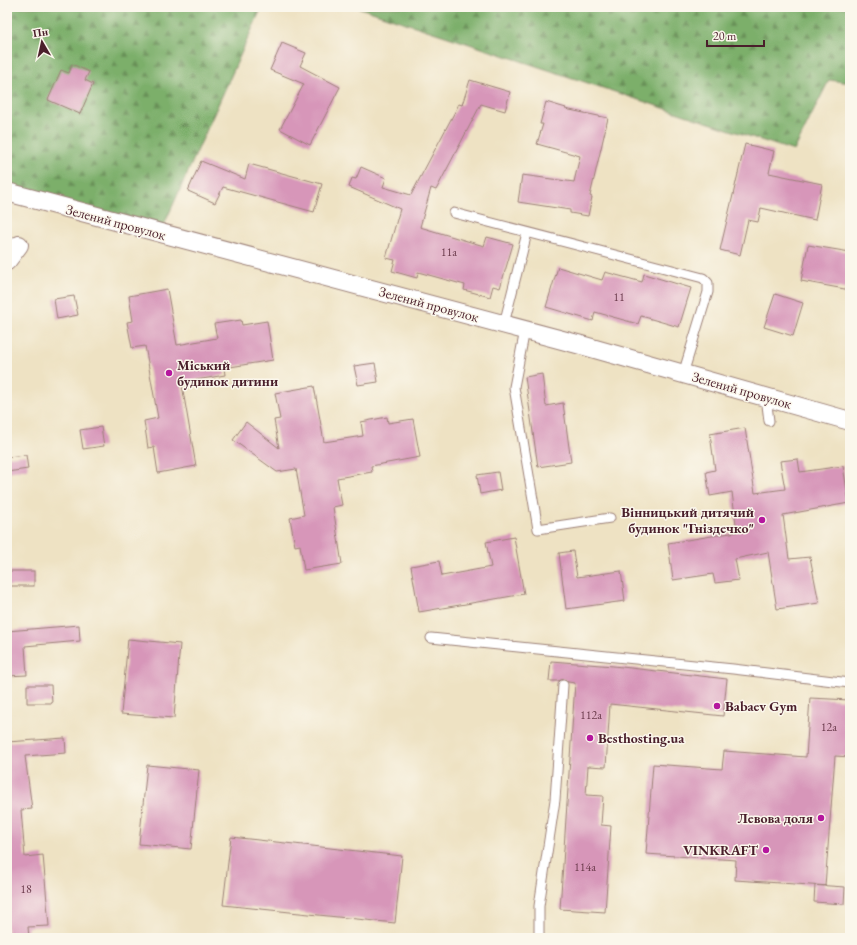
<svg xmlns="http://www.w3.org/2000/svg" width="857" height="945" viewBox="0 0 857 945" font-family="'EB Garamond',serif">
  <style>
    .forest { fill: url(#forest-firs); stroke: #63674a }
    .building { fill: #d796b9 }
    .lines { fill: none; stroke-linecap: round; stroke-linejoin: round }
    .lane-casing { stroke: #9c8077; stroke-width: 11 }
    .street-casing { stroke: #9c8077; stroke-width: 20 }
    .lane { stroke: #fff; stroke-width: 9 }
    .street { stroke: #fff; stroke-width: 18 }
    .poi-dot { fill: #b5179e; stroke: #fbf7ec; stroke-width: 1.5 }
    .labels { text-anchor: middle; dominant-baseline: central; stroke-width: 3; stroke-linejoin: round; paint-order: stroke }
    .number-label { font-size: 12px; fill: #6d3d4e }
    .street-label { font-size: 14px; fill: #4a1f2b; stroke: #fbf7ec }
    .poi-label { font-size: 14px; font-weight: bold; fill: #4a1f2b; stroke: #fbf7ec; text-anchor: start }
  </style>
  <defs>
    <pattern id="forest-firs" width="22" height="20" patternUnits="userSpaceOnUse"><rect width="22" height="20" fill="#7caf6a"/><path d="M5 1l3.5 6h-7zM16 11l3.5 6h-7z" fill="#688e57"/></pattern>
  </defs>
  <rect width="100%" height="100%" fill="#fbf7ec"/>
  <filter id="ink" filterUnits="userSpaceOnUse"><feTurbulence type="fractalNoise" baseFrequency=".025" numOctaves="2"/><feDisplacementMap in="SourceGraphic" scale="8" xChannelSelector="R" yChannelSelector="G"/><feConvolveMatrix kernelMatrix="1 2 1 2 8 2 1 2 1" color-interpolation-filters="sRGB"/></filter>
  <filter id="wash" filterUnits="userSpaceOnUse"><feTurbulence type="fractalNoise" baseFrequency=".012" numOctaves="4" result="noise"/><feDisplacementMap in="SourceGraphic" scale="16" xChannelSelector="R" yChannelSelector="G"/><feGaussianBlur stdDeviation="0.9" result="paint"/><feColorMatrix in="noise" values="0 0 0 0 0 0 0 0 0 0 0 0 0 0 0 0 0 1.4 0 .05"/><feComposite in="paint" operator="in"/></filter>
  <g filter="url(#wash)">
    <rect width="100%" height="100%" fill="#eee2c3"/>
    <!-- forest -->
    <g class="forest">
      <path d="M7,7H262L160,234L7,192Z"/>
      <path d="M357,7H850V83L829,80L794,151Z"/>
    </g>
    <g id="blocks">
      <!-- building -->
      <g class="building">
        <path d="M282,43L306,53L300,66L340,87L310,145L280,129L304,84L270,70Z"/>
        <path d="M72,64L89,72L85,80L93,84L80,114L48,100L61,70L69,73Z"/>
        <path d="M470,80L510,92L505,111L481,104L436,190L431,188L420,227L484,246L487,237L513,244L500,288L493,286L490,297L464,290L465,285L418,272L417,278L392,271L395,260L386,258L400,209L349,187L352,178L356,179L361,167L386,178L383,187L411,195L459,104L462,105Z"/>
        <path d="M546,102L566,108L565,109L608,118L590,196L592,197L588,216L570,213V210L518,202L522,175L574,182L580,156L537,144L543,124H540Z"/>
        <path d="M745,144L774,151L769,173L822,184L815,220L761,208L758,222L748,220L740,255L720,250Z"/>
        <path d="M201,161L245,179L249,164L322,184L314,212L223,187L215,203L188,191Z"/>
        <path d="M808,245L850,252V290L801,281Z"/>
        <path d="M558,267L602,280L605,272L642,282L644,274L691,288L679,327L641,316L638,324L595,312L593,321L546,307Z"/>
        <path d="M167,289L177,345L217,338L214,324L241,320L242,325L267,321L273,360L224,368L225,375L179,383L182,385L196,466L158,473L154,447L148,448L144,421L158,418L145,346L132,348L127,322L133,321L129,296Z"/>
        <path d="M775,294L803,303L793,336L764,327Z"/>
        <path d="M74,296L78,315L57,319L54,299Z"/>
        <path d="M375,363L378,382L358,385L354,366Z"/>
        <path d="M542,374L546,406L563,403L571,462L538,467L525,377Z"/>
        <path d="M314,386L324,442L363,436L361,422L387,417L388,423L413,419L420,457L371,466L372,472L337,478L342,505L333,507L342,564L304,570L300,545L295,546L290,518L304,515L296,469L277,472L233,440L246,422L279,448L274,420L280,419L275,393Z"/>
        <path d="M101,427L104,446L83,449L80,430Z"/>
        <path d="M745,428L755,493L785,489L780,461L798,459L800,472L843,466L849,503L783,515L789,559L810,557L819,603L777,609L768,552L735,559L739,580L715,583L713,574L673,580L668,543L737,532L732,492L710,496L706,472L715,470L710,434Z"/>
        <path d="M26,455L28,469L7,472V457Z"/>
        <path d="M498,472L501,490L480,494L477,475Z"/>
        <path d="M514,537L524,594L419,612L411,566L439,561L442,576L491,567L486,542Z"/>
        <path d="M573,551L577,577L621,571L625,601L566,609L559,553Z"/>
        <rect x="7" y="571" width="27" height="15"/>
        <path d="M79,625L80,641L25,646L27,675L7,676V631Z"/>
        <path d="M128,639L180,644L174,718L121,714Z"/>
        <path d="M551,661L613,666L727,679L723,716L610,704L606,767L588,766L586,795L603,796L601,825L611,826L605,912L560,909L575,683L568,682L564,679L558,681H549Z"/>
        <path d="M27,685H51L52,703H27Z"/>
        <path d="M810,698L850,700V757L835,756L825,886L735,880L736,860L646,854L653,764L722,769L724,751L806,757Z"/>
        <path d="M65,738L66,753L25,756L32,809L21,810L25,857L43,855L49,926L28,927L29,938H7V742Z"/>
        <path d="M147,765L199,770L191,849L139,844Z"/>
        <path d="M231,837L402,856L395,923L223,905Z"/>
        <path d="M815,885L845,887L844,904L814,902Z"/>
      </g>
    </g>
  </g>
  <g filter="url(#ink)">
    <use href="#blocks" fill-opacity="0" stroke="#9c8077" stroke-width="1"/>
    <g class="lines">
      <defs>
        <g id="lane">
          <path d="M454,213L703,278L708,283V292L683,374"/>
          <path d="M504,324L527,233"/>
          <path d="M525,330L514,387L538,529L610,518"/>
          <path d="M766,397L769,421"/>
          <path d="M431,638L733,669L850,683"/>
          <path d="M539,938V906L555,800L563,685"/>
        </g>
        <g id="street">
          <path d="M7,192L581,345L850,421"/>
          <path d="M7,261L19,245"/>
        </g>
      </defs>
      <!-- lane casing -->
      <use href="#lane" class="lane-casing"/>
      <!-- street casing -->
      <use href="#street" class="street-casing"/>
      <!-- lane -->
      <use href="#lane" class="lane"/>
      <!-- street -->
      <use href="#street" class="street"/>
    </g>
  </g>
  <!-- markers -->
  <g class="poi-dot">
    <circle cx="169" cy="373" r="4"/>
    <circle cx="762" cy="520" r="4"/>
    <circle cx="717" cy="706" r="4"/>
    <circle cx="590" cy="738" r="4"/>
    <circle cx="821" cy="818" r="4"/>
    <circle cx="766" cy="850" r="4"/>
  </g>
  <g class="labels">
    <!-- number labels -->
    <g class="number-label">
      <text x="449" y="252">11а</text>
      <text x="619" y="297">11</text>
      <text x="591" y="715">112а</text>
      <text x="829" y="727">12а</text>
      <text x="585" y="867">114а</text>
      <text x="26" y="889">18</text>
    </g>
    <!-- street labels -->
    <g class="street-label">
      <text transform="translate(116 222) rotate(15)">Зелений провулок</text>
      <text transform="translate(429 304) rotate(15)">Зелений провулок</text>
      <text transform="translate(742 390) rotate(16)">Зелений провулок</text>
    </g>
    <!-- poi labels -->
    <g class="poi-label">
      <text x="177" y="365">Міський<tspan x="177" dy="16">будинок дитини</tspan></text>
      <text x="754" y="512" text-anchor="end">Вінницький дитячий<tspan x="754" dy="16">будинок "Гніздечко"</tspan></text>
      <text x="725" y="706">Babaev Gym</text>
      <text x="598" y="738">Besthosting.ua</text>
      <text x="813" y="818" text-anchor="end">Левова доля</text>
      <text x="758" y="850" text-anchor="end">VINKRAFT</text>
    </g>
  </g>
  <!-- margin -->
  <rect width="857" height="945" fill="none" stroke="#fbf7ec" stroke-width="24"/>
  <!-- north arrow -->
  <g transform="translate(42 42) rotate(351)" stroke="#fbf7ec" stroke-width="3" paint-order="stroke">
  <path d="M0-3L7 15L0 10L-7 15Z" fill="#4a1f2b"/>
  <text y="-6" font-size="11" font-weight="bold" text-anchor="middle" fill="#4a1f2b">Пн</text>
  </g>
  <!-- scale -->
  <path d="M707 40v6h57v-6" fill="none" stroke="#4a1f2b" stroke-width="2"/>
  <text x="713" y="40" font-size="12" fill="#4a1f2b" stroke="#fbf7ec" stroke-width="3" paint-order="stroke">20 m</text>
</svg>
